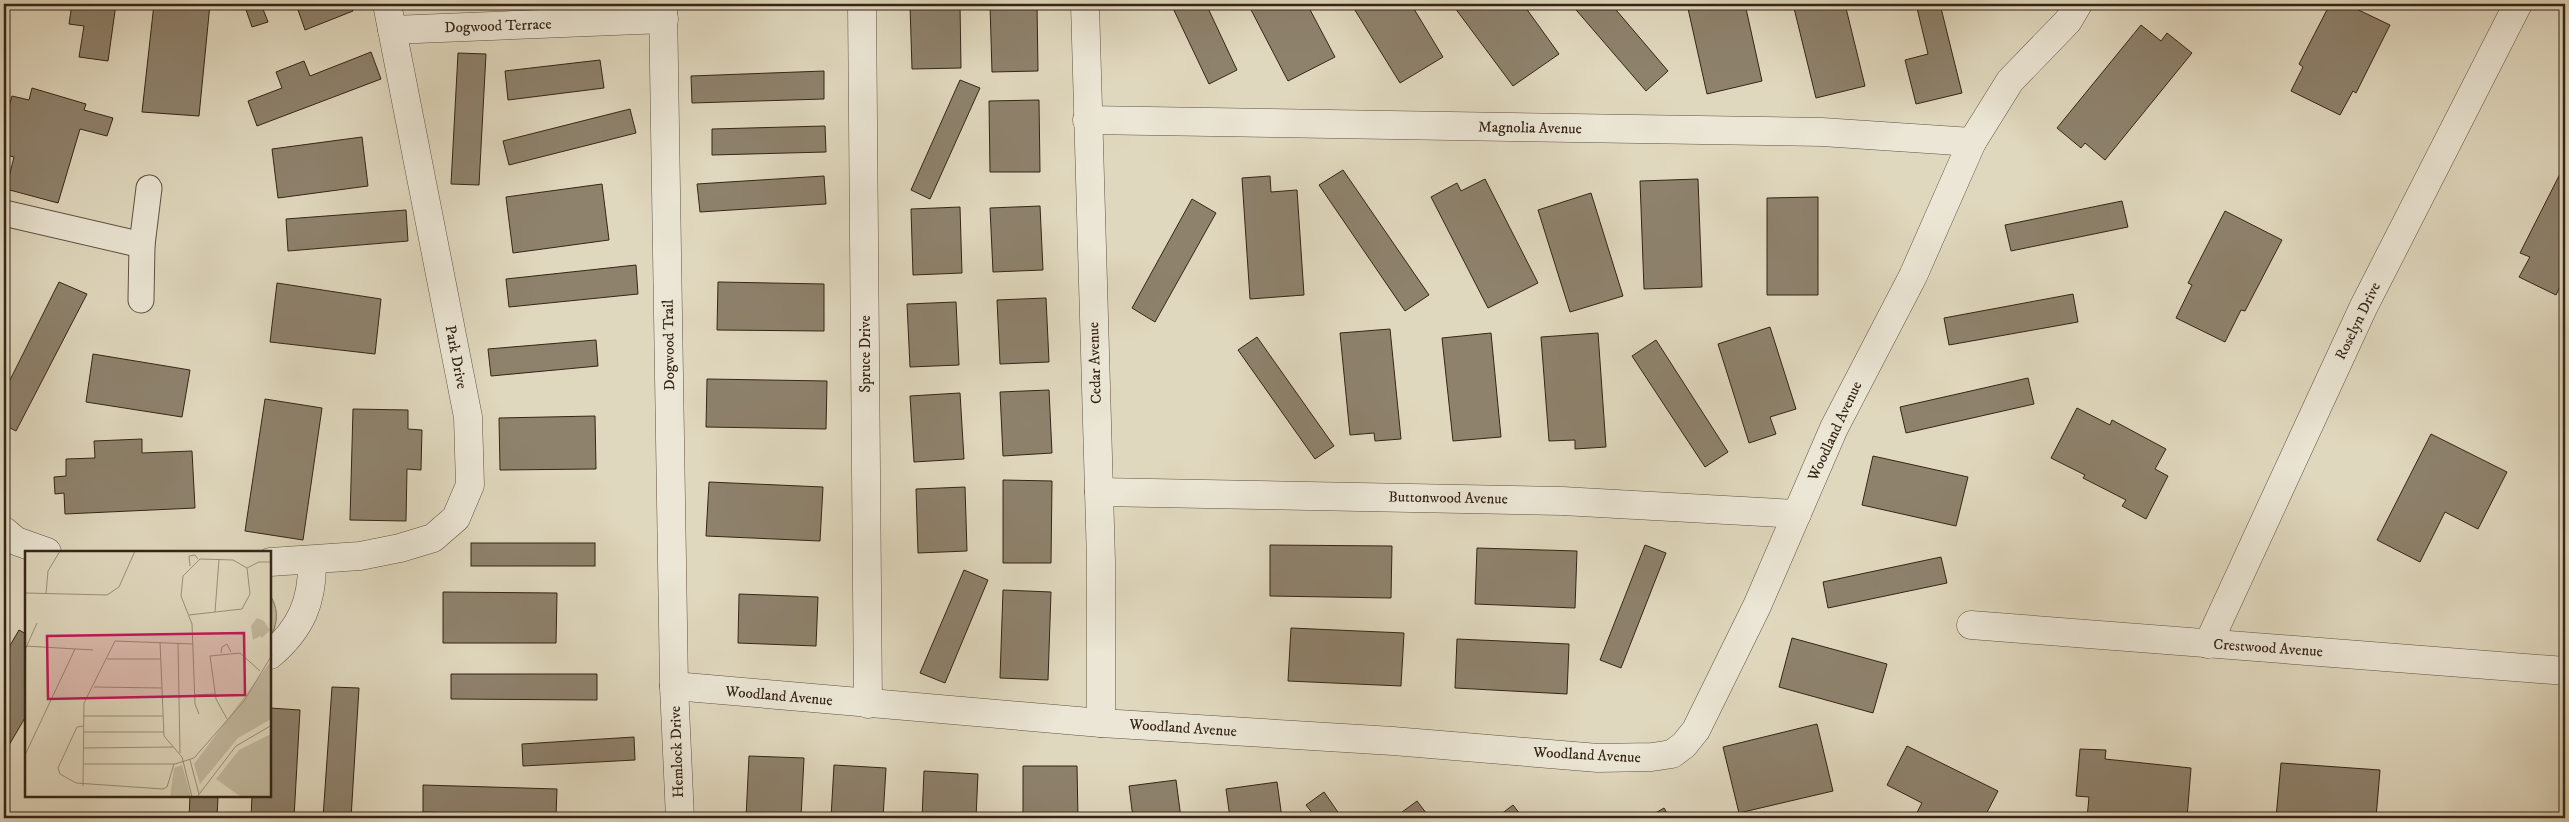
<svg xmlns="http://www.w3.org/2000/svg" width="2569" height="822" viewBox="0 0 2569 822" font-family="'IM FELL DW Pica',serif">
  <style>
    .green { fill: #c3baa1; stroke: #7c705c }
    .building { fill: #8e826d; stroke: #352516 }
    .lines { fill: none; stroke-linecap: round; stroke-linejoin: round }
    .lane-casing { stroke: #605240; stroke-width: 27 }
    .street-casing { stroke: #605240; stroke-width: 29 }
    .lane { stroke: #ebe6d5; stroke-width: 25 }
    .street { stroke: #ebe6d5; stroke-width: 28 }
    .labels { text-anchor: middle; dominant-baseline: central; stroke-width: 4; stroke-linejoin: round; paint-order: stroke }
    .street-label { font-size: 15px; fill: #352516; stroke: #ebe6d5 }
    .inset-road { fill: none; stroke: #9c907b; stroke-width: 1 }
    .view { fill: #c2185b; fill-opacity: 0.15; stroke: #c2185b; stroke-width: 2.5 }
    .inset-edge { fill: none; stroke: #352516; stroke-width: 2.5 }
  </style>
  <rect width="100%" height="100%" fill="#e0d8be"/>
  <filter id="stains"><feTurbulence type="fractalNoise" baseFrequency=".004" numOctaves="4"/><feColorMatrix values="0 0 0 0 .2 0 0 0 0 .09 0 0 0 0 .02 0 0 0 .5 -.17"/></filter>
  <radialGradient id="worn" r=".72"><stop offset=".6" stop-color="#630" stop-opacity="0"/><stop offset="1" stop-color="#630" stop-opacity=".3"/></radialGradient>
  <!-- green -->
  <path class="green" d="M270,595C279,610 278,623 270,638Z"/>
  <!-- building -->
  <g class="building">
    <path d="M72,4H116L108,61L79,57L84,26L69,24Z"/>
    <path d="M154,4H210L199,116L142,112Z"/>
    <path d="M244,4H261L268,22L252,27Z"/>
    <path d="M296,4H351L353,11L305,30Z"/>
    <rect x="705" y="4" width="113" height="2"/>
    <path d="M1037,4L1038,71L992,72L990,5Z"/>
    <path d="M1171,4H1206L1237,70L1209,84Z"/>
    <path d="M1248,4H1307L1335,57L1288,81Z"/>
    <path d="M1359,4H1411L1443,57L1400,83L1353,7Z"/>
    <path d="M1452,4H1523L1559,54L1513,86Z"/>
    <path d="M1571,4H1611L1668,71L1646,91Z"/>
    <path d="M1687,4H1745L1762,81L1707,94Z"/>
    <path d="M1793,4H1845L1865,86L1816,98Z"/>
    <path d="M1916,4H1940L1962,93L1916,104L1905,60L1928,54Z"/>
    <path d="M2330,4H2346L2390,25L2356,93L2353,91L2340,115L2291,91L2303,67L2299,64Z"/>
    <path d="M910,5H960L961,68L912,69Z"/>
    <path d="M2141,25L2161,41L2167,33L2192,53L2105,160L2085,143L2081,148L2057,128Z"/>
    <path d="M371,52L381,79L257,126L248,101L282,88L276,72L304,61L310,76Z"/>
    <path d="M458,53L486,54L479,185L451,184Z"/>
    <path d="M600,60L604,88L508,100L505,71Z"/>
    <path d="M824,71V99L692,103L691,76Z"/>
    <path d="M960,80L980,88L930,199L911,190Z"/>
    <path d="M32,88L86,104L84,110L113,118L107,136L80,129L58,203L6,189L14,157L6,155L9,143L4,141V125L12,96L29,100Z"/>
    <path d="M1039,100L1040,172H990L989,101Z"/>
    <path d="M630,109L636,133L509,165L503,141Z"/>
    <path d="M825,126L826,152L712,155V129Z"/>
    <path d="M362,137L368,186L278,198L272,149Z"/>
    <path d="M2565,164V276L2556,295L2519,277L2530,257L2520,253Z"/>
    <path d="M1343,170L1429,295L1405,311L1319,185Z"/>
    <path d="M824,176L826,204L700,212L697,184Z"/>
    <path d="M1270,176L1271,192L1297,190L1304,295L1250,299L1242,178Z"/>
    <path d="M1485,179L1538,283L1488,308L1431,197L1457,183L1461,191Z"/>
    <path d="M1698,179L1702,287L1644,289L1640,181Z"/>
    <path d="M602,184L609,240L513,253L506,197Z"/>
    <path d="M1591,193L1623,296L1570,312L1538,210Z"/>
    <path d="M1818,197V295H1767V198Z"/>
    <path d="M1192,199L1216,213L1155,322L1132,308Z"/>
    <path d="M2122,201L2128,227L2011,251L2005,225Z"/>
    <path d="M1040,206L1043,270L993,272L990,208Z"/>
    <path d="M960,207L962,273L913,275L911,209Z"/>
    <path d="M406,210L408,241L288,251L286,219Z"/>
    <path d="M2225,211L2282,240L2245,311L2241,310L2225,342L2176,318L2192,285L2188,283Z"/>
    <path d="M636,265L638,294L509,307L506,279Z"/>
    <path d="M59,282L87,294L16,431L4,425V392Z"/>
    <path d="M718,282L824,284V331L717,330Z"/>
    <path d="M277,283L381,299L375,354L270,342Z"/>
    <path d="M2073,294L2078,322L1949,345L1944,318Z"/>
    <path d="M1046,298L1049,362L1000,364L997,300Z"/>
    <path d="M956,302L959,365L910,367L907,304Z"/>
    <path d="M1770,327L1796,409L1770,417L1776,434L1749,443L1718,344Z"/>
    <path d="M1390,329L1401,439L1375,441L1374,433L1350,435L1340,333Z"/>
    <path d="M1491,333L1501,437L1453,441L1442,338Z"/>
    <path d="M1598,333L1606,447L1575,449V440L1549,441L1541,337Z"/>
    <path d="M1257,337L1334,446L1315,459L1238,350Z"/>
    <path d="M596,340L598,366L491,376L488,349Z"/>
    <path d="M1656,340L1728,452L1705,467L1632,356Z"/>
    <path d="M93,354L190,370L182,417L86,402Z"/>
    <path d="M2028,378L2034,404L1906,433L1900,407Z"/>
    <path d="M707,379L827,381L826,429L706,427Z"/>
    <path d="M1049,390L1052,453L1003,456L1000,392Z"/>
    <path d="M960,393L964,459L914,462L910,396Z"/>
    <path d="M265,399L322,408L303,540L245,531Z"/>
    <path d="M2077,408L2110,425L2112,420L2166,449L2155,469L2168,476L2146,519L2122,506L2126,500L2083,478L2085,475L2051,458Z"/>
    <path d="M353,409L408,410V429L422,430L421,470L407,469L406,521L350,520Z"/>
    <path d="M595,416L596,469L500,470L499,418Z"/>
    <path d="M2431,434L2507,472L2478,529L2445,512L2420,562L2377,540Z"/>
    <path d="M142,439V453L192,451L195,508L65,514L64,493L55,494L54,477L66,476V459L95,458L94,441Z"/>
    <path d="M1873,456L1968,477L1956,526L1862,505Z"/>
    <path d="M1003,480L1052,481L1051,563H1003Z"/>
    <path d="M709,482L823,487L820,541L706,536Z"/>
    <path d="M965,487L967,551L918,553L916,489Z"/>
    <rect x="471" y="543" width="124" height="23"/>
    <path d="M1270,545L1392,546L1391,598L1270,596Z"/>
    <path d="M1645,545L1666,553L1621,668L1600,660Z"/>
    <path d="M1477,548L1577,551L1575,608L1475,604Z"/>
    <path d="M1941,557L1947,583L1828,608L1823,582Z"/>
    <path d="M964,570L988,580L945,683L920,673Z"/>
    <path d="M1003,590L1051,592L1048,680L1000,678Z"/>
    <path d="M443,592L557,593L556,643H443Z"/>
    <path d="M739,594L818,597L816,646L738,643Z"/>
    <path d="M1291,628L1404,633L1401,686L1288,681Z"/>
    <path d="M19,630L26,634V716L5,752L4,656Z"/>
    <path d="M1792,638L1887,664L1873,713L1779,687Z"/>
    <path d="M1457,639L1569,644L1567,694L1455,688Z"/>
    <path d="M451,674H597V700L451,699Z"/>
    <path d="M332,687L359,688L351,818H323Z"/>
    <path d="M270,708L300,710L294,818H251L252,796H270Z"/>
    <path d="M1817,724L1833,791L1739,813L1723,747Z"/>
    <path d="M634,737L635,760L523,766L522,744Z"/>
    <path d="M1907,746L1998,791L1984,818H1914L1922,803L1887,785Z"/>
    <path d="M2080,749L2106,750L2105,759L2191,768L2187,818H2087L2089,797L2076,796Z"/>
    <path d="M749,756L804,758L801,818H746Z"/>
    <path d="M2281,763L2380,770L2376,818H2276Z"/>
    <path d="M834,765L886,768L883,818H831Z"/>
    <path d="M1023,766H1077L1078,818H1023Z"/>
    <path d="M924,771L978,774L976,818H922Z"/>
    <path d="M1176,780L1181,818H1133L1129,786Z"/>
    <path d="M1277,782L1282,818H1230L1226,789Z"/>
    <path d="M423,785L557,789L556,816L423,812Z"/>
    <path d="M1324,792L1342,818H1316L1306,805Z"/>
    <path d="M190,796H218L217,818H189Z"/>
    <path d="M1417,801L1430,818H1394Z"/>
    <path d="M1513,805L1523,818H1496Z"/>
    <path d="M1664,808L1670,818H1647Z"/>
  </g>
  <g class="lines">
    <defs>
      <g id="lane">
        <path d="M4,213L142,245"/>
        <path d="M141,300L142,245L149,188"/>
      </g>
      <g id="street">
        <path d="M663,4L674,686L680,818"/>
        <path d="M862,4L868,704"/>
        <path d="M1085,4L1101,561V723"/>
        <path d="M392,30L664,19"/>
        <path d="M1087,120L1822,132L1972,142"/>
        <path d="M1099,492L1562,501L1797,514"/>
        <path d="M4,531L16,541L47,552"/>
        <path d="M270,562L360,556L400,548L433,538L456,518L470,485L468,417L387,4"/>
        <path d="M1971,625L2565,671"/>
        <path d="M2208,644L2363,308L2518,4"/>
        <path d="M270,655C301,629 313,601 312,560"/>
        <path d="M674,686L1101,723L1393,741L1598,758L1652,757L1672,754L1684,745L1696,730L1757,606L1834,428L1913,276L1972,142L2010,81L2068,21L2078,4"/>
      </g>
    </defs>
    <!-- lane casing -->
    <use href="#lane" class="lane-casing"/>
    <!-- street casing -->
    <use href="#street" class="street-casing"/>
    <!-- lane -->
    <use href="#lane" class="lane"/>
    <!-- street -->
    <use href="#street" class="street"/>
  </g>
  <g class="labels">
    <!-- street labels -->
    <g class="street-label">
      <text transform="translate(498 26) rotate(-2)">Dogwood Terrace</text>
      <text transform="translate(1530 128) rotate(1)">Magnolia Avenue</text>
      <text transform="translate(2358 321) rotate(-64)">Roselyn Drive</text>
      <text transform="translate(669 345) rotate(-91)">Dogwood Trail</text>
      <text transform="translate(865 354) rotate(-90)">Spruce Drive</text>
      <text transform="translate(456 357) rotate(79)">Park Drive</text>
      <text transform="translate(1095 363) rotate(-92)">Cedar Avenue</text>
      <text transform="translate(1835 431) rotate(-65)">Woodland Avenue</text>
      <text transform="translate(1448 498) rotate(1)">Buttonwood Avenue</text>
      <text transform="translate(2268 648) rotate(4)">Crestwood Avenue</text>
      <text transform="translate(779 696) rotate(5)">Woodland Avenue</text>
      <text transform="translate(1183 728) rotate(4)">Woodland Avenue</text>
      <text transform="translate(677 752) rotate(-92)">Hemlock Drive</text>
      <text transform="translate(1587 755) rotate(3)">Woodland Avenue</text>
    </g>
  </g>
  <!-- overview -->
  <g transform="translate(25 551)">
    <rect width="246" height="246" fill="#e0d8be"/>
    <path d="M232,67L239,70L245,79L237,87L235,85L228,89L226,75ZM246,110V168L213,187L175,233L169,213ZM246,183V246H216L191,228L214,199ZM157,214L166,246H145L149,217Z" fill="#c3baa1"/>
    <path class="inset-road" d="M165,15L164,5L170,4L173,8M222,17L234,11H247M0,42L82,44L94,36L110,0M21,43L23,20L35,0M190,61L194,8M164,64L217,58L225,43L222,17L208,9L175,8L158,25L156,45L167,73L170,153L174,163M135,91L139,185L157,206L167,246M153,92L155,202M0,95L68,99M0,99L12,72M196,102L197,96L202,93L206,101M82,108H135M69,136L137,137M169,144L190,143M58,165H138M202,168L191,148L185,105L215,102L235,120M59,175L52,176L33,217L35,223L51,232L138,238L142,236L149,213M59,181H138M59,197L148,196M0,204L50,98M165,209L174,243M59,213H150L169,207L219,150L247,104M58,235L59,152L90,90L168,93M172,246L211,195L247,174"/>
    <path class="view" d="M219,82L220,144L23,148L22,85Z"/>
    <rect width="246" height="246" class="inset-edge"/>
  </g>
  <!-- margin -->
  <rect width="2569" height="822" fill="none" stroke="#e0d8be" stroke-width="20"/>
  <rect x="5" y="5" width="2559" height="812" fill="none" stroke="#352516" stroke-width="2.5"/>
  <rect x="10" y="10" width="2549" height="802" fill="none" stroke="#352516"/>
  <rect width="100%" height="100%" filter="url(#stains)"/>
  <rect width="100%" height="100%" fill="url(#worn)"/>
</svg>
